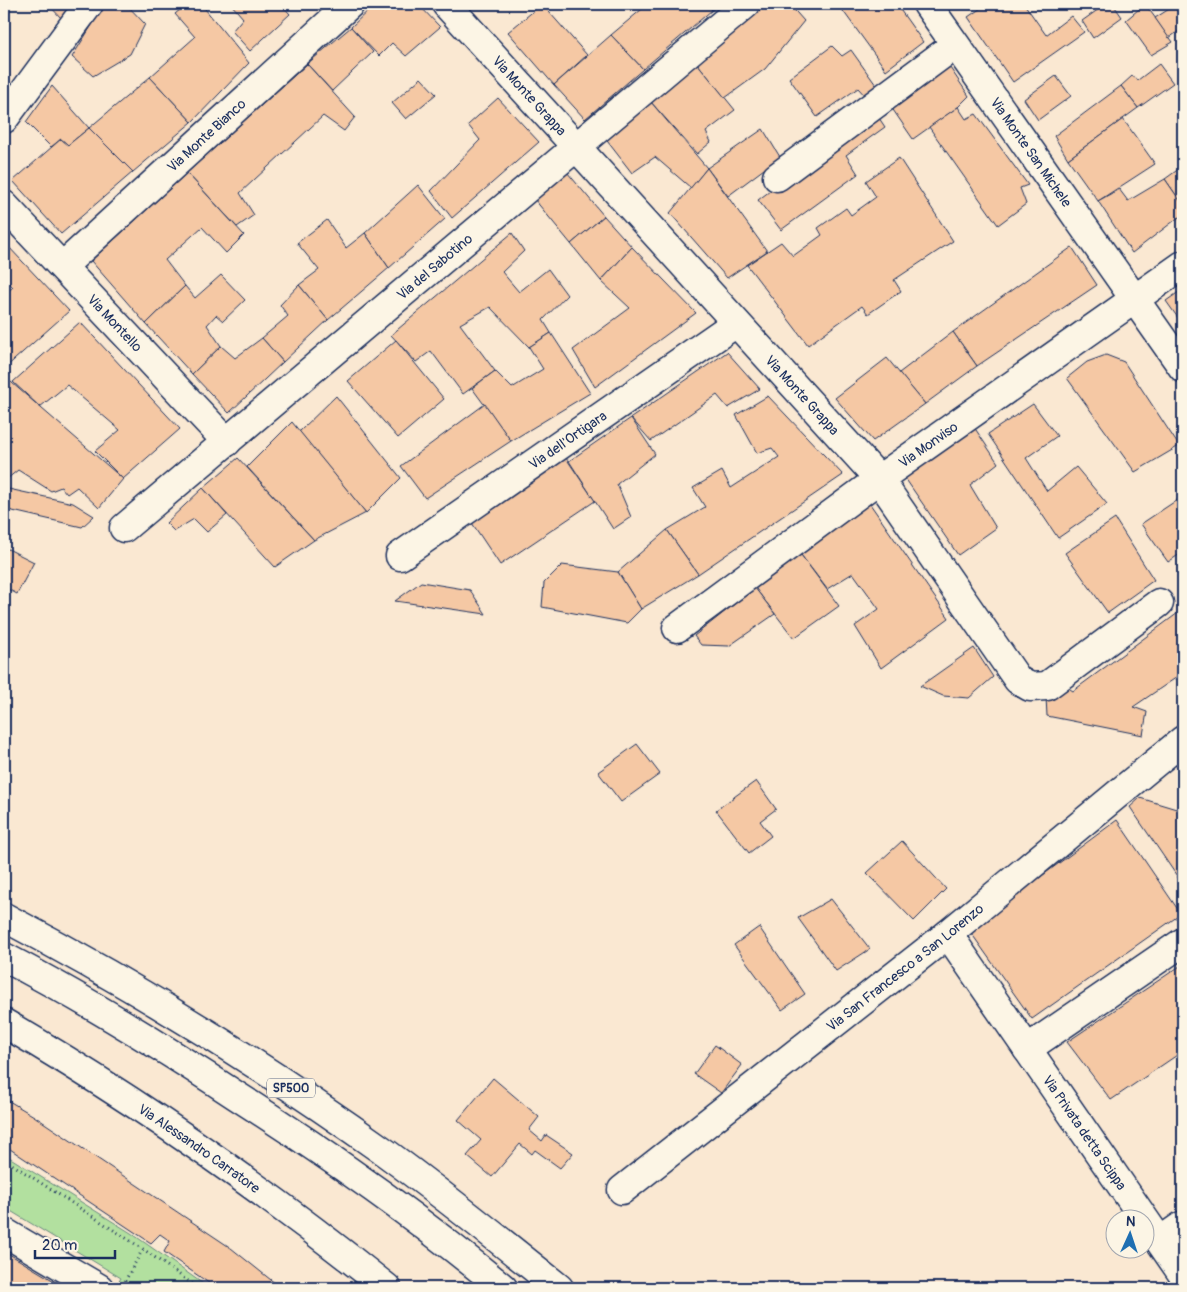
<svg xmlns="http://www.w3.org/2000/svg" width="1187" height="1292" viewBox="0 0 1187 1292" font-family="Pangolin,sans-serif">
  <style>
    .green { fill: #b2e09f; stroke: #66887e }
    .building { fill: #f5c8a4; stroke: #1b2f5e }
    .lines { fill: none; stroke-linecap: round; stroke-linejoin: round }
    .minor-casing { stroke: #1b2f5e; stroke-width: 31 }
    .highway-casing { stroke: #1b2f5e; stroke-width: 31 }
    .path { stroke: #1b2f5e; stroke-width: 3; stroke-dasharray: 1 4; stroke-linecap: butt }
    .minor { stroke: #fcf5e5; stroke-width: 28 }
    .highway { stroke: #fcf5e5; stroke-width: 28 }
    .labels { text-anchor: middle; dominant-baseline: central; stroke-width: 4; stroke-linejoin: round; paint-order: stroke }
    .shield { fill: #fcf5e5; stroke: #5e6a86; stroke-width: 1 }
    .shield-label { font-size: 12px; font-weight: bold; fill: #1b2f5e }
    .street-label { font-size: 14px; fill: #1b2f5e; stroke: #fcf5e5 }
  </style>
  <rect width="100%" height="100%" fill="#fae8d2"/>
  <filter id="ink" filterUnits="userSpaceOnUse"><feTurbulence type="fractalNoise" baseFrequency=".02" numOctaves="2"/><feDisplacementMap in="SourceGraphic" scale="10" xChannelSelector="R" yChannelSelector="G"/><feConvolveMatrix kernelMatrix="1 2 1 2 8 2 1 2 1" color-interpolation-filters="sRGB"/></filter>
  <g filter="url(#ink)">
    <!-- green -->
    <path class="green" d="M4,1154L131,1233L209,1288H115L121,1278L4,1207Z"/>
    <!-- building -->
    <g class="building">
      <path d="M48,4H75L62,19Z"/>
      <path d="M105,4H126L145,24L130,54L93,76L72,57Z"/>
      <path d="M187,4H201L249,63L192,122L150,77L195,37L175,14Z"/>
      <path d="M231,4H281L290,14L250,51L232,31L243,18Z"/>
      <path d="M375,4H418L440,27L406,56L392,43L379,56L351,27Z"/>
      <path d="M542,4L587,55L554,85L508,32Z"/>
      <path d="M648,4H706L712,10L643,69L611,35Z"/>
      <path d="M706,4H721L712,10Z"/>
      <path d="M763,4H789L804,21L765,69L725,98L697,63Z"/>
      <path d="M838,4H896L923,42L886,70Z"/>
      <path d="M987,4H1028L1025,5L1046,35L1071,16L1084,32L1013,82L968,17Z"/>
      <path d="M1106,4H1113L1122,17L1093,38L1082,21Z"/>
      <path d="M1145,4L1173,42L1151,55L1126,20Z"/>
      <path d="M1177,4H1183V28L1169,38L1155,18Z"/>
      <path d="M351,27L373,52L332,91L307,64Z"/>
      <path d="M611,35L643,69L585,119L554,85Z"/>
      <path d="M832,46L842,56L851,50L881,92L868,99L858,88L817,117L789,78Z"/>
      <path d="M946,62L969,96L958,107L913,139L889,104Z"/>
      <path d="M697,63L735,110L706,132L711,142L697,154L650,101Z"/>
      <path d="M307,64L355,117L344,131L323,116L240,193L254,215L237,227L187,173Z"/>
      <path d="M1159,64L1173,83L1138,108L1121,86L1132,76L1138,80Z"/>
      <path d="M1056,76L1071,96L1038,120L1024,99Z"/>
      <path d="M150,77L192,122L133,172L89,128Z"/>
      <path d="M421,78L436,94L406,119L392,103Z"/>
      <path d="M52,86L89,128L68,145L61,139L51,147L26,122Z"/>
      <path d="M1121,86L1138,108L1068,159L1054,136Z"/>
      <path d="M498,98L539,142L452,218L431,191L480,140L468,125Z"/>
      <path d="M650,101L707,168L691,188L655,157L632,173L604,137Z"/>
      <path d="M958,107L966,119L976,114L1028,185L1020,188L1026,204L998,225L929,127Z"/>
      <path d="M875,112L885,127L846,155L858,174L781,230L758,200Z"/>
      <path d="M1123,119L1155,164L1098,201L1068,159Z"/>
      <path d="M89,128L133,172L61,234L13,181L61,139L68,145Z"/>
      <path d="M763,129L780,157L728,196L707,168Z"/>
      <path d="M899,158L953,241L894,280L901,291L868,314L862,306L808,345L747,265L781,242L793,256L822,235L818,228L846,208L851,215L876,197L866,181Z"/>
      <path d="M1183,166V205L1165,179Z"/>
      <path d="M707,168L767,251L727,278L670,213Z"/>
      <path d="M567,172L604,216L571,244L535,200Z"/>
      <path d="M187,173L244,235L226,253L202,227L165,260L185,286L146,324L91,261Z"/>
      <path d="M1165,179L1183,205V214L1132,253L1098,201L1119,189L1128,201Z"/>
      <path d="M418,185L445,219L389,268L365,233Z"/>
      <path d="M604,216L632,247L601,281L571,244Z"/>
      <path d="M327,220L346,248L365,233L389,268L328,320L299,285L319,270L297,243Z"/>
      <path d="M512,233L524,251L502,272L519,292L548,269L567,295L543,320L551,333L529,347L490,307L460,324L495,371L463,394L431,351L416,362L391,335Z"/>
      <path d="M7,245L69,311L5,368L4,295L13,287L4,278V247Z"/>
      <path d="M632,247L696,313L595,387L573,350L630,308L601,281Z"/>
      <path d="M1072,247L1097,285L977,366L953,332Z"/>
      <path d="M221,275L245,300L223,321L216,315L207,325L221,346L192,374L146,324L185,286L195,298Z"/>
      <path d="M299,285L328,320L283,362L262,338L288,316L280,305Z"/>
      <path d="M1183,289V325L1166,301Z"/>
      <path d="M80,322L180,429L123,479L95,451L120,430L67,385L40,407L13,382Z"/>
      <path d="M953,332L977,366L925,404L899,373Z"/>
      <path d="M551,333L590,393L511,441L472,388L495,371L512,388L543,369L529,347Z"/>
      <path d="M262,338L283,362L229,413L192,374L221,346L235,358Z"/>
      <path d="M396,340L444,399L398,438L348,381Z"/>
      <path d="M727,352L760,389L728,408L717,395L651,441L631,418Z"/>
      <path d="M1106,355L1124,362L1179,446L1135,472L1067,378L1087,362Z"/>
      <path d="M887,358L925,404L873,441L835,398Z"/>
      <path d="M4,376L123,479L99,508L77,487L67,494L61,487L51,491L18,470L7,479L4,476Z"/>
      <path d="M336,396L401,478L366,513L299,432Z"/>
      <path d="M768,396L843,475L698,574L667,530L705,507L693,488L722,471L731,488L779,457L772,448L757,453L736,415Z"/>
      <path d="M485,404L511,441L425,498L401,466Z"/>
      <path d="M1033,404L1057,436L1026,458L1047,491L1076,467L1107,504L1058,538L988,434Z"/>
      <path d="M631,418L655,454L617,484L631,517L613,529L569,461Z"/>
      <path d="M292,422L366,513L314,540L247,467Z"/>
      <path d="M974,427L998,463L970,485L996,528L958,555L905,478Z"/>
      <path d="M238,458L314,540L275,567L203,488Z"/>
      <path d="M566,458L595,501L500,565L472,523Z"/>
      <path d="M4,488L73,503L94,516L82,527L4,509Z"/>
      <path d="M203,488L227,515L207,532L194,519L174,531L166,523Z"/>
      <path d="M1183,496V552L1168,562L1141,524Z"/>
      <path d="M868,501L949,618L881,668L855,626L879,609L853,573L827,589L798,551Z"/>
      <path d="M1115,519L1154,580L1108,613L1065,553Z"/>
      <path d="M667,530L698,574L641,609L618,572Z"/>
      <path d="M4,547L34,562L17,594L4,587Z"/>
      <path d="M798,551L839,606L794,638L755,588Z"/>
      <path d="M562,565L618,572L641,609L627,623L542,607L544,583Z"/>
      <path d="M421,582L470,590L486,614L395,601Z"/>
      <path d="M755,588L775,614L729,646L701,645L694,636Z"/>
      <path d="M1178,613L1183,619V673L1133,707L1147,712L1143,735L1047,716L1046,697L1064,685L1073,691Z"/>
      <path d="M974,648L993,677L969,698L943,696L920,686Z"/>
      <path d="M637,744L660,774L621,802L598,772Z"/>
      <path d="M756,781L776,809L760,821L771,836L749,853L716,810Z"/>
      <path d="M1140,798L1183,811V885L1130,807Z"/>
      <path d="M1117,820L1181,914L1032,1019L969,930Z"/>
      <path d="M902,841L946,889L914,921L867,873Z"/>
      <path d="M831,899L870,949L836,971L798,918Z"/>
      <path d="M759,927L805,994L782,1010L734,945Z"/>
      <path d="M1183,964V1051L1111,1100L1067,1042Z"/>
      <path d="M715,1045L742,1065L721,1093L694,1074Z"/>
      <path d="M493,1078L539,1117L529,1130L542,1141L546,1135L573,1153L560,1168L535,1150L532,1154L520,1144L492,1177L467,1156L481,1140L458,1120Z"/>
      <path d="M4,1098L34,1116L231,1248L281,1288H216L164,1252L170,1241L160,1234L151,1243L4,1145Z"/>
      <path d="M4,1251L66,1288H4Z"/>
    </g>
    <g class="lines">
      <defs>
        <g id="minor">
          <path id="s1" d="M446,4L879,479L1018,680L1030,687L1047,686L1159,603"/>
          <path id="s2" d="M927,4L1183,368"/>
          <path d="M4,119L89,4"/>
          <path d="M777,177L955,45"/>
          <path id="s3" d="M4,205L227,442"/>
          <path id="s4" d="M63,266L350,4"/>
          <path id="s5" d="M124,528L746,4"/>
          <path id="s6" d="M400,556L736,323"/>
          <path id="s7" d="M677,628L879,479L1183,265"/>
          <path id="s8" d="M948,934L1183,1275"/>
          <path id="s9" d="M4,1023C138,1101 266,1191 387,1288"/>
          <path d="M1027,1049L1183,942"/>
          <path id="s10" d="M622,1190L948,934L1183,740"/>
          <path d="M4,1232L99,1288"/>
          <path d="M1160,1241L1183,1225"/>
        </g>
        <g id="highway">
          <path d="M4,917C137,987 264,1066 386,1153C445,1196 502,1242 559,1288"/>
          <path d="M4,957C85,999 161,1046 237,1096C329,1155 419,1218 503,1288"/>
        </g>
      </defs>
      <!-- minor casing -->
      <use href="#minor" class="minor-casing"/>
      <!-- highway casing -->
      <use href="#highway" class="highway-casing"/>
      <!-- path -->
      <g class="path">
        <path d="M4,1159L143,1249L198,1288"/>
        <path d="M125,1281L143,1249"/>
      </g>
      <!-- minor -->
      <use href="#minor" class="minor"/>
      <!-- highway -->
      <use href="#highway" class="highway"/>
    </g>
  </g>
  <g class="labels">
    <!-- shield labels -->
    <rect class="shield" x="267" y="1078.5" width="48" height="19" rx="4"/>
    <g class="shield-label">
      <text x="291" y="1088">SP500</text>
    </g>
    <!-- street labels -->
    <g class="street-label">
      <text stroke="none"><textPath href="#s1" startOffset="124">Via Monte Grappa</textPath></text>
      <text stroke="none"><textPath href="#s4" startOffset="194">Via Monte Bianco</textPath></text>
      <text stroke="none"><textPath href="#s2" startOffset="181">Via Monte San Michele</textPath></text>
      <text stroke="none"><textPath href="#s5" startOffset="406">Via del Sabotino</textPath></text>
      <text stroke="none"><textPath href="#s3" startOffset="162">Via Montello</textPath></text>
      <text stroke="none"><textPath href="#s1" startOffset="529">Via Monte Grappa</textPath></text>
      <text stroke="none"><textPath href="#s6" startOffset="204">Via dell'Ortigara</textPath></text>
      <text stroke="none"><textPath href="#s7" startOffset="311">Via Monviso</textPath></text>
      <text stroke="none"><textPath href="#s10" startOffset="360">Via San Francesco a San Lorenzo</textPath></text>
      <text stroke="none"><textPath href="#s8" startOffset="241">Via Privata detta Scippa</textPath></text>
      <text stroke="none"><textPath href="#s9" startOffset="232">Via Alessandro Carratore</textPath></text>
    </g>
  </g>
  <!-- margin -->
  <rect width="1187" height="1292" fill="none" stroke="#fcf5e5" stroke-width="20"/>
  <rect x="10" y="10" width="1167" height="1272" fill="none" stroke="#1b2f5e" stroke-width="2" filter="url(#ink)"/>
  <!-- north arrow -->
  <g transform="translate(1130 1234) rotate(3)"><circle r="24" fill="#fcf5e5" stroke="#a2a6af"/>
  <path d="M0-4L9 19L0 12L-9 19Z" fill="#1f6fb2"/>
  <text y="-8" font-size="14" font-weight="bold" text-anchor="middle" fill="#1b2f5e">N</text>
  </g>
  <!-- scale -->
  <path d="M35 1250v8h80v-8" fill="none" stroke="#1b2f5e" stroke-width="2.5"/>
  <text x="42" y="1250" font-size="15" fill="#1b2f5e" stroke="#fcf5e5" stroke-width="4" paint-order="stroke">20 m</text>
</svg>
